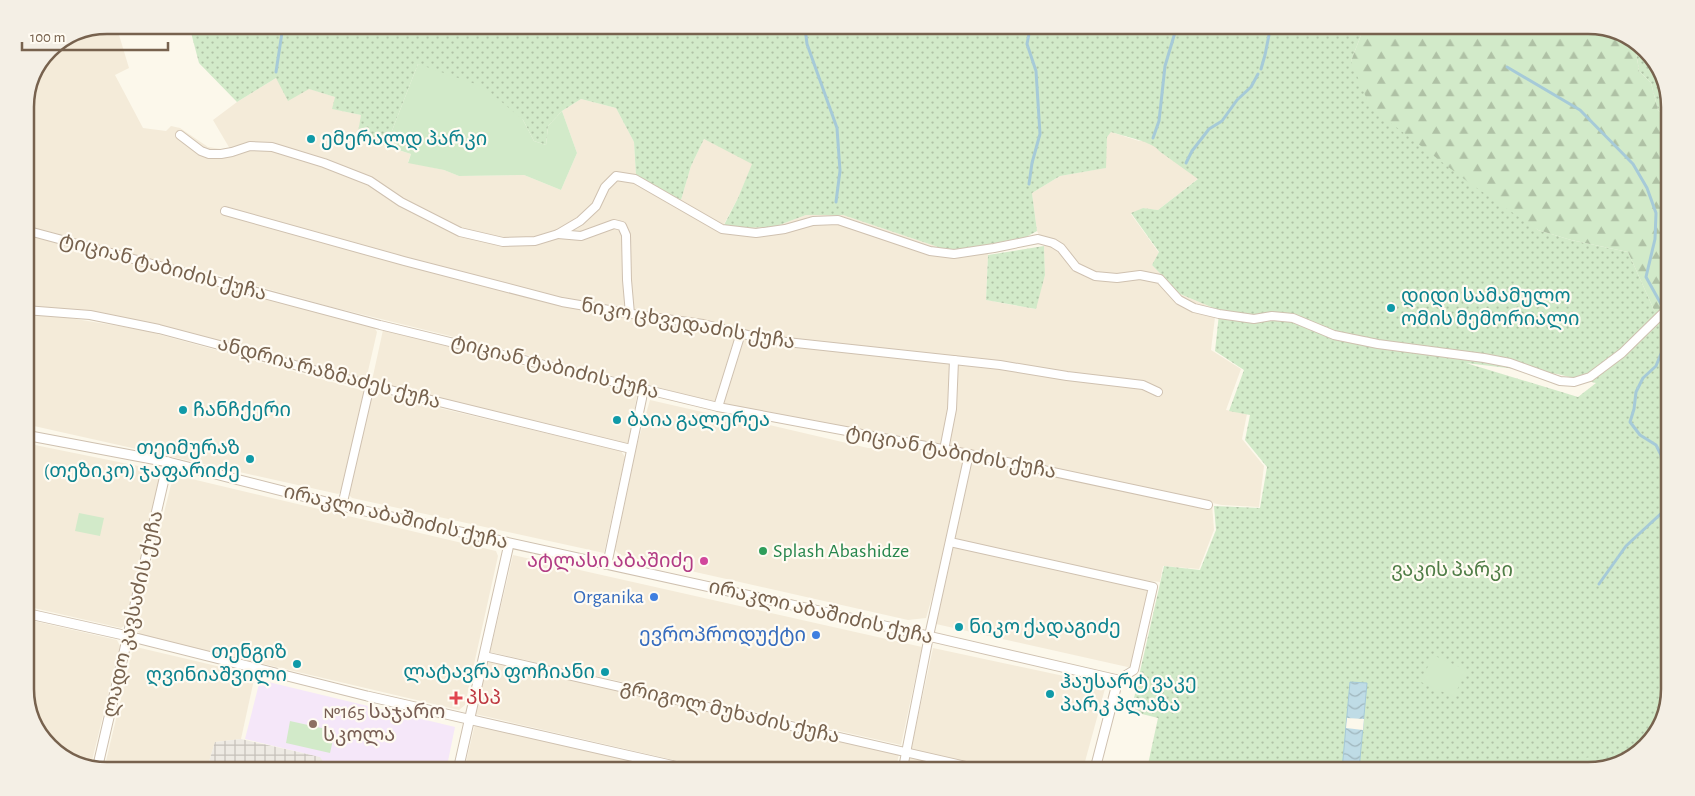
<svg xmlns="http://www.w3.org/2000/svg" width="1695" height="796" viewBox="0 0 1695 796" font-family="'Alegreya Sans','Noto Sans Georgian',sans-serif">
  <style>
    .residential { fill: #f4ebd9 }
    .industrial { fill: url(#industrial-grid) }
    .education { fill: #f5e7f9 }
    .grass { fill: url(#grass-dots); fill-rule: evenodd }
    .forest { fill: url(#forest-firs) }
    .garden { fill: #d2eac9 }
    .water { fill: url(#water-waves); stroke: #a6cad8 }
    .pier { fill: #fcf8eb }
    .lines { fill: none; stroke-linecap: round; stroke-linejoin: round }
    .stream { stroke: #a6cad8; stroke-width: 3 }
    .minor-casing { stroke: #cfc1b0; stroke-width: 10 }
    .tertiary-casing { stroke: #cfc1b0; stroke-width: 11 }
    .minor { stroke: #fff; stroke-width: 8 }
    .tertiary { stroke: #fff; stroke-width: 9 }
    .culture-dot { fill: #0f9aa8; stroke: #fffbf2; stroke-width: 2 }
    .leisure-dot { fill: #2e9e5b; stroke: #fffbf2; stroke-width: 2 }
    .hotel-dot { fill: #d1479c; stroke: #fffbf2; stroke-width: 2 }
    .shop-dot { fill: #3f7fe0; stroke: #fffbf2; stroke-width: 2 }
    .health-dot { fill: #e0444e; stroke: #fffbf2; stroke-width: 2 }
    .education-dot { fill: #8d6e63; stroke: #fffbf2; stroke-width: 2 }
    .labels { text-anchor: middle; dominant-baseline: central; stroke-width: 4.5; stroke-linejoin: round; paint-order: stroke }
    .culture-label { font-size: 20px; fill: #0d838f; stroke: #fffbf2; text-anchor: start }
    .street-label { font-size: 20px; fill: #77624e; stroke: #fffbf2 }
    .leisure-label { font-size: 20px; fill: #27864d; stroke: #fffbf2; text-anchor: start }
    .hotel-label { font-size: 20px; fill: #b23c85; stroke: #fffbf2; text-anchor: end }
    .park-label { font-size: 20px; fill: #4f7d46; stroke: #fffbf2 }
    .shop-label { font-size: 20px; fill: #366cbe; stroke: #fffbf2; text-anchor: end }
    .health-label { font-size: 20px; fill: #be3a42; stroke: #fffbf2; text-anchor: start }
    .education-label { font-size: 20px; fill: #785e54; stroke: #fffbf2; text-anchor: start }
    .rim { fill: none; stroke: #77624e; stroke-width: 2.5 }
  </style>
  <defs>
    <pattern id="industrial-grid" width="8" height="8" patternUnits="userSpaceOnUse" patternTransform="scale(1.25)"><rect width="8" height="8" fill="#eeeae3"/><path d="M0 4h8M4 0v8" fill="none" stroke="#c6c1ba"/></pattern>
    <pattern id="grass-dots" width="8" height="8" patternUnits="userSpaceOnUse" patternTransform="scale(1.25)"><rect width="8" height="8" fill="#d2eac9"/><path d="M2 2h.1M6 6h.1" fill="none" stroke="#afc1a5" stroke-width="1.8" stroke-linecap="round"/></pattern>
    <pattern id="forest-firs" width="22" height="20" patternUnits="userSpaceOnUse" patternTransform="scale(1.25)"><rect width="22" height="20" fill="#d2eac9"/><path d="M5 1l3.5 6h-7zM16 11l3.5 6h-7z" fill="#afc1a5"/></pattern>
    <pattern id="water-waves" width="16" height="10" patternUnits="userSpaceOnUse" patternTransform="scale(1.25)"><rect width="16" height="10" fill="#bfdce6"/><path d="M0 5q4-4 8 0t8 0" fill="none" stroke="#a0b6bd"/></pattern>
  </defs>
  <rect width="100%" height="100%" fill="#fcf8eb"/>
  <!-- residential -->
  <g class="residential">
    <path d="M107,25H116L129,68L115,75L143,128L166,131L171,126L180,128L208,147L221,149H230L213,120L237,102L276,78L335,97L333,109L361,115L358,138L411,154L408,162L444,170L459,176L524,175L561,190L577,153L562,111L581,99L616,108L634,142L636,176L681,200L691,166L704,139L753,163L738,198L724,224L774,227L806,215H843L941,248L959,250L987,245L988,255L986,300L1035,309L1045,275L1044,246L1037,231L1032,193L1060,176L1105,168L1107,137L1111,132L1139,141H1146L1157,146L1159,151L1199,178L1158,210L1143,208L1131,214L1159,253L1152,265L1180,294L1216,309L1211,350L1241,369L1226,410L1247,414L1242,439L1264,466L1259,507L1222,505L1159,492L722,405L657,387L332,307L196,269L169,264L25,228V102L49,49Z"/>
    <path d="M25,234L374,327L377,332L366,380L89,311L25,308Z"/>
    <path d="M25,314L57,316L143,330L361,390L364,392L341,492L338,494L25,424Z"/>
    <path d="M383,330L434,341L538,370L621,389L637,395L628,447L371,385Z"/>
    <path d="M372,392L621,451L625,457L604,553L352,498L349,495Z"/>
    <path d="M650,400L720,416L739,418L868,448L943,451L966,455L948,542L926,618L908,620L620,555L615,550L636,448Z"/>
    <path d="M25,443L153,469L160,476L125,625L121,628L25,606Z"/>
    <path d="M971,456L1212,504L1214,530L1199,569L1163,566L1160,582L1098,575L953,542Z"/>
    <path d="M175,475L496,551L498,556L465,705L459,710L140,635L135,627L173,477Z"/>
    <path d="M954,545L1151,588L1132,668L936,624Z"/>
    <path d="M513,555L922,647L901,745L490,652Z"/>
    <path d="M25,619L117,640L120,646L91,765H75L42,739L25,695Z"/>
    <path d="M136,647L255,675L241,739L215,742L208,765H105L133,648Z"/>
    <path d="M933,648L1106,685L1083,769L907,768Z"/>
    <path d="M487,661L899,754L896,768L704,767L475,714Z"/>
    <path d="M475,724L663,767L465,766Z"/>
  </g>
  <!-- industrial -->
  <path class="industrial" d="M241,739L321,757L326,766L208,765L215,742Z"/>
  <!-- education -->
  <path class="education" d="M260,680L455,727L447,766H326L320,757L245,739Z"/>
  <!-- grass -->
  <g class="grass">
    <path d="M189,25L1363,30L1351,61L1538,230L1571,240L1628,252L1654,310L1668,322L1664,721L1633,757L1589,771L1147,769L1158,718L1134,712L1138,699L1134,698L1164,566L1200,570L1216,530L1214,506L1260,508L1267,467L1245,440L1250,415L1229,411L1244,370L1215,351L1219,314L1253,315L1216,309L1180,294L1152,265L1159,252L1131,213L1143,208L1158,210L1198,179L1159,151C1154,142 1123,136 1111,132L1107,137L1106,168L1060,176L1032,193L1037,231L1026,237L959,250L941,248L843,215H806L774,227L735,228L724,225L738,198L752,164L704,139L691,166L681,200L636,176L634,142L616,108L581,99L562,111L548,126L546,145L534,141L523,120L418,64L386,146L357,138L361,115L332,109L335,97L309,89L288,101L276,78L237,102L199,63ZM1466,363L1557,374L1596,383L1578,397Z"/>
    <path d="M1635,44L1656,61L1670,102V121L1658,110L1651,83L1639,71Z"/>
    <path d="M1044,246L1045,275L1036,309L986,300L988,255Z"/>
  </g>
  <!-- forest -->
  <path class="forest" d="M1363,30L1620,31L1635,44L1639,71L1651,83L1658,110L1670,121L1668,327L1654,310L1628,252L1571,240L1538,230L1468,182L1370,107L1351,61Z"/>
  <!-- garden -->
  <g class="garden">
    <path d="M418,64L484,87L523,120L534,141L546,145L548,126L562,111L577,153L561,190L524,175L459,176L444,170L408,163L411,154L386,146Z"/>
    <path d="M79,513L104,518L100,536L75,531Z"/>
    <path d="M1433,655L1466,670L1454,697L1421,682Z"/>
    <path d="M290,721L335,731L330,753L286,743Z"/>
    <path d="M1591,757L1593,770L1589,771H1531L1530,766Z"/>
  </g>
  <!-- water -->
  <path class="water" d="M1350,682L1367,683L1359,770H1342Z"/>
  <!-- pier -->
  <path class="pier" d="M1347,718L1364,719L1363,730L1346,728Z"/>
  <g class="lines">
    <!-- stream -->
    <g class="stream">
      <path d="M805,28L807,44L837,128L840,171L836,202"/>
      <path d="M1507,67L1580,110L1633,164L1647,188L1656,213L1655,239L1646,277L1661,304"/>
      <path d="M1261,69L1265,55L1270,30"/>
      <path d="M276,72L283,26"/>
      <path d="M1153,138L1159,121L1165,66L1176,29"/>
      <path d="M1186,163L1192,151L1209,129L1222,121L1237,100L1251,87L1258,74"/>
      <path d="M1029,184L1032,163L1040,134L1036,71L1027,44L1030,29"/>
      <path d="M1666,495L1661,455L1656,445L1640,435L1630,422L1634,409L1636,392L1643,378L1656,366L1667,339"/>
      <path d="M1599,584L1626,546L1666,509"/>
    </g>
    <defs>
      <g id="minor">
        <path d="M180,135L201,151L209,154H221L232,152L250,146L272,147L324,163L370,181L401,202L460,232L503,242L535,241L558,234L580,221L596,206L605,187L616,176L635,179L722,229L756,233L785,229L813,221L838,220L930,251L954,254L994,248L1038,239L1053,243L1061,248L1076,267L1095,276L1117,278L1140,275L1160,279L1179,300L1194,308L1219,314L1254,319L1272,316L1293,318L1334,335L1378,344L1484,358L1510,363L1560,381L1574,382L1590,377L1622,353L1668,308"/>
        <path d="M225,211L404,261L562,302L644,316L703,324L768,340L1000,365L1067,376L1143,385L1158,392"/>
        <path d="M25,230L380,325L718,407L969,454L1208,505"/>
        <path d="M558,234L581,236L614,224L622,226L626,235L627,280L630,314"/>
        <path d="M25,310L90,315L159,329L370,385L631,449"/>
        <path d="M718,407L741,333"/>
        <path d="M944,450L952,409L954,360"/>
        <path d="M342,506L370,385"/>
        <path d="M950,542L1153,587L1134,670L1118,680"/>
        <path d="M607,565L644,389"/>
        <path d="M484,656L975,768"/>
        <path d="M903,768L929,636L969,454"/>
      </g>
      <g id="tertiary">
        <path d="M25,435L168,462L342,506L833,614L1118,680L1095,769"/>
        <path d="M25,613L128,636L367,696L679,767"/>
        <path d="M98,765L168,462"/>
        <path d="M459,766L509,544"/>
      </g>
    </defs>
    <!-- minor casing -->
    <use href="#minor" class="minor-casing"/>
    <!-- tertiary casing -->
    <use href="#tertiary" class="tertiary-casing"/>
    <!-- minor -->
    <use href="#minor" class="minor"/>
    <!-- tertiary -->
    <use href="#tertiary" class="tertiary"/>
  </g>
  <!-- markers -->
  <g class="culture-dot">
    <circle cx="311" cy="139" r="5"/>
    <circle cx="1391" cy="308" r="5"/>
    <circle cx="183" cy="410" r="5"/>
    <circle cx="617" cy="420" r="5"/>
    <circle cx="250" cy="459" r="5"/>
    <circle cx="959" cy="627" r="5"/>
    <circle cx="297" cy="664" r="5"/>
    <circle cx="605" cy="672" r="5"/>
    <circle cx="1050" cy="694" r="5"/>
  </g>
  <circle class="leisure-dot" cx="763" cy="551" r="5"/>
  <circle class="hotel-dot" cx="704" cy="561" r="5"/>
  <g class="shop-dot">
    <circle cx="654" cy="597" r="5"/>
    <circle cx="816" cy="635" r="5"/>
  </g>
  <path class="health-dot" d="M453.5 690.5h5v5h5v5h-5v5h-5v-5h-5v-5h5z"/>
  <circle class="education-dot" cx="313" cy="724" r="5"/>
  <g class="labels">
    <!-- culture labels -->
    <g class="culture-label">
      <text x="321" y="139">ემერალდ პარკი</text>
      <text x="1401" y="296">დიდი სამამულო<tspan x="1401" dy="23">ომის მემორიალი</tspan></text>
      <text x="193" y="410">ჩანჩქერი</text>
      <text x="627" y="420">ბაია გალერეა</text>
      <text x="240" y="448" text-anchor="end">თეიმურაზ<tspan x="240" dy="23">(თეზიკო) ჯაფარიძე</tspan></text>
      <text x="969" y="627">ნიკო ქადაგიძე</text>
      <text x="287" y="652" text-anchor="end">თენგიზ<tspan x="287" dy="23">ღვინიაშვილი</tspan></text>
      <text x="595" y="672" text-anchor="end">ლატავრა ფოჩიანი</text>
      <text x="1060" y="682">ჰაუსარტ ვაკე<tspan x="1060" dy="23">პარკ პლაზა</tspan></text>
    </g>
    <!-- street labels -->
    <g class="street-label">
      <text transform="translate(163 267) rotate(15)">ტიციან ტაბიძის ქუჩა</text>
      <text transform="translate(688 324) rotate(10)">ნიკო ცხვედაძის ქუჩა</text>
      <text transform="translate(555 367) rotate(14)">ტიციან ტაბიძის ქუჩა</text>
      <text transform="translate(329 373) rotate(15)">ანდრია რაზმაძეს ქუჩა</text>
      <text transform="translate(951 452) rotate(11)">ტიციან ტაბიძის ქუჩა</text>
      <text transform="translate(396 517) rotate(13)">ირაკლი აბაშიძის ქუჩა</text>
      <text transform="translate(821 612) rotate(13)">ირაკლი აბაშიძის ქუჩა</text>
      <text transform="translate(133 614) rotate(-77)">ლადო კავსაძის ქუჩა</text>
      <text transform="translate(730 712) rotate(13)">გრიგოლ მუხაძის ქუჩა</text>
    </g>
    <!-- leisure labels -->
    <g class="leisure-label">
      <text x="773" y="551">Splash Abashidze</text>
    </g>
    <!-- hotel labels -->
    <g class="hotel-label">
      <text x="694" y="561">ატლასი აბაშიძე</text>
    </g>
    <!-- park labels -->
    <g class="park-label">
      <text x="1452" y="570">ვაკის პარკი</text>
    </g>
    <!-- shop labels -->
    <g class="shop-label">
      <text x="644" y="597">Organika</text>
      <text x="806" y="635">ევროპროდუქტი</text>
    </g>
    <!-- health labels -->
    <g class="health-label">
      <text x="466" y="698">პსპ</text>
    </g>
    <!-- education labels -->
    <g class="education-label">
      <text x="323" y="712">№165 საჯარო<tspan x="323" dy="23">სკოლა</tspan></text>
    </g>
  </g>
  <!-- crop -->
  <path d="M0 0H1695V796H0ZM107 34H1588A73 73 0 0 1 1661 107V689A73 73 0 0 1 1588 762H107A73 73 0 0 1 34 689V107A73 73 0 0 1 107 34Z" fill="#f4efe5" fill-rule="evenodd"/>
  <path class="rim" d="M107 34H1588A73 73 0 0 1 1661 107V689A73 73 0 0 1 1588 762H107A73 73 0 0 1 34 689V107A73 73 0 0 1 107 34Z"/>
  <!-- scale -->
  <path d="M22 42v8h146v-8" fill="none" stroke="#77624e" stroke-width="2.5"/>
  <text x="30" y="42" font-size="15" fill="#77624e" stroke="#fffbf2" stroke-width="4" paint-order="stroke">100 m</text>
</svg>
